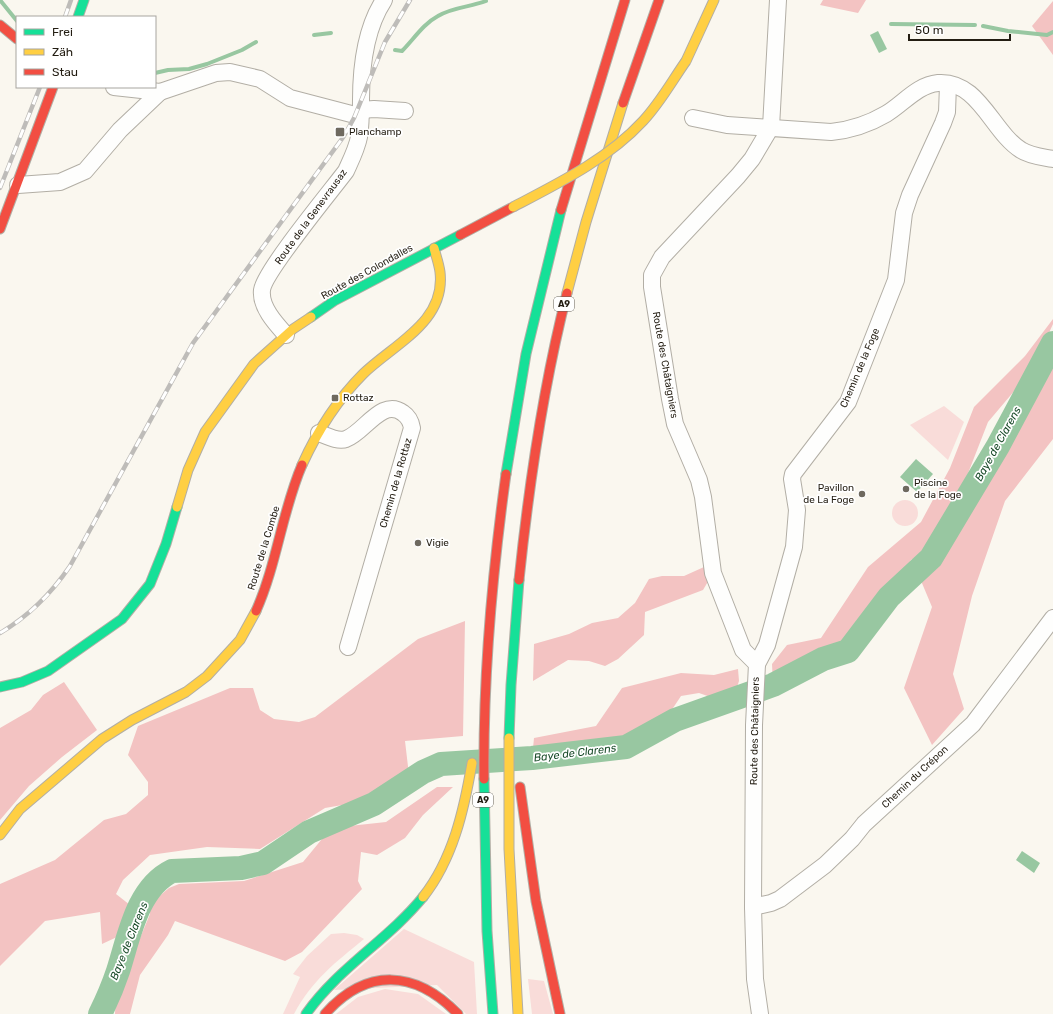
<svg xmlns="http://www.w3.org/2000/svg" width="1053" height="1014" viewBox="0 0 1053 1014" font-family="Rubik,sans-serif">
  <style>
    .green { fill: #f9dcd9 }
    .forest { fill: #f3c3c2 }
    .water { fill: #98c7a1 }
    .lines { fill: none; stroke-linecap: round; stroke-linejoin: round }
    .stream { stroke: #98c7a1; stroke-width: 4 }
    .river { stroke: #98c7a1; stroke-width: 24 }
    .street-casing { stroke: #b2aea5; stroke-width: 18 }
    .fast-casing { stroke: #b2aea5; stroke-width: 11 }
    .slow-casing { stroke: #b2aea5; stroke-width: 11 }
    .jam-casing { stroke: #b2aea5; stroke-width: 11 }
    .street { stroke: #fefefd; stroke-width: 16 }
    .fast { stroke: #16e098; stroke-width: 9 }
    .slow { stroke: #ffcf43; stroke-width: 9 }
    .jam { stroke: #f24e42; stroke-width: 9 }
    .rail-casing { stroke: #bebcb9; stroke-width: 4.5 }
    .rail { stroke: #fff; stroke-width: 3; stroke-dasharray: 9; stroke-linecap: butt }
    .slow-bridge-casing { stroke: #b2aea5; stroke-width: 11; stroke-linecap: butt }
    .slow-bridge { stroke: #ffcf43; stroke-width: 9 }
    .poi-dot { fill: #6e695f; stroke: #fff; stroke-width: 1.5 }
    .labels { text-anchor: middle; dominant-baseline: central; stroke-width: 3.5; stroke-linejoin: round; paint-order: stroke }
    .shield { fill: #fff; stroke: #656159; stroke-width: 1 }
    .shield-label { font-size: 9px; font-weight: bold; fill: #231d12 }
    .poi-label { font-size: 10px; fill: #231d12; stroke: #fff; text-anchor: start }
    .street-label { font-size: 10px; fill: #231d12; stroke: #fff }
    .water-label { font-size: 11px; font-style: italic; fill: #184a28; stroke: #fff }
  </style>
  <rect width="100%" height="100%" fill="#faf7ef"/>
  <!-- green -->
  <g class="green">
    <path d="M944,406L964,422L948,460L910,425Z"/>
    <circle cx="905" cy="513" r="13"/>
    <path d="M404,929L474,962L477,1014H466L437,985L334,990Z"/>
    <path d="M344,933L357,935L364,939C336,962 312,980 294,1014H283L300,977L293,974L307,956L331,934Z"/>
    <path d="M528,979L544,981L553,1014H532Z"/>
    <path d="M385,989L418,994L446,1014H336L358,997Z"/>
  </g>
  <!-- forest -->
  <g class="forest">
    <path d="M823,0H866L858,13L820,5Z"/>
    <path d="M1053,1V55L1032,26Z"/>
    <path d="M1053,319V324L1032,370L988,422L965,481L982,464L1038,389L1053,362V439L1005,501L972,596L953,674L964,709L932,745L904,688L932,607L919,576L927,552L911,560L889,597L848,651L823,659L773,685L772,664L787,645L821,638L868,567L921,522L950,468L974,407L1025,356Z"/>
    <path d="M704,567L713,573L703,590L645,612L644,635L618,659L605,666L589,661L568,660L533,681L534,644L569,634L592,623L618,618L635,603L649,579L662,576H684Z"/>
    <path d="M465,621L463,736L405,741L409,775L354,803L325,808L260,849L207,847L150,855L123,880L116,894L130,905L117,937L102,944L100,912L45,921L0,966V884L55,860L104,820L126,814L148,795V782L128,755L138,726L230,688H253L260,710L274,719L299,722L315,717L418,639Z"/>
    <path d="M738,669L739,681L735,693L719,700L699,693L681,696L667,717L650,728L626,747L532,758L534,738L596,726L622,688L681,673L714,675Z"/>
    <path d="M64,682L97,730L62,757L29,786L0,820V728L31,710L43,695Z"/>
    <path d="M437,787H453L423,815L405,838L377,855L361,852L358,881L362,889L302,952L285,961L175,921L168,935L140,975L130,1014H115L116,990L126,960L138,943L150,914V904L169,888L179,884L244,881L303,862L331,828L386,822Z"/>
  </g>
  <!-- water -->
  <g class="water">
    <path d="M878,31L887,49L879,53L870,35Z"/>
    <path d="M916,459L933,474L917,492L900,477Z"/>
    <path d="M1022,851L1040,863L1034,873L1016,860Z"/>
  </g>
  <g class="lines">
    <!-- stream -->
    <g class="stream">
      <path d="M0,0L17,21"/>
      <path d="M891,24L975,25"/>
      <path d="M983,26L1008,31L1047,35L1053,32"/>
      <path d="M314,35L331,33"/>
      <path d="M395,50L402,51C414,39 423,24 438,16C453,7 471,7 486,1"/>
      <path d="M155,73L168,70L189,69L207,64L242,50L256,42"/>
    </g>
    <!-- river -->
    <path class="river" d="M100,1014C107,1000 113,986 118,971C129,937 137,888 172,871L241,868L263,863L309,832L374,804L423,772L441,764L532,758L626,747L675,720L773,685L823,659L848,651L889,597L931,558L998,446L1053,343"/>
    <defs>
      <g id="street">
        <path d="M114,87L160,92L216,73L230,72L260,79L290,98L355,115H361"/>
        <path d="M361,110L374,109L405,111"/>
        <path d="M693,118L727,125L831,132C851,130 869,124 886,114C903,104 917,85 938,83C979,80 992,132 1021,150C1030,156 1043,157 1053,159"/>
        <path d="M18,185L60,182L85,171L120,130L160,92"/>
        <path d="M286,335C276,324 260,307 262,290C264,272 331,191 346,171C351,160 357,148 359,137C361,125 361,112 361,100C361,66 365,29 384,0"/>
        <path d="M319,433C327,436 338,442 346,439C364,433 382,397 403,413C409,417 411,422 412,428L348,647"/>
        <path d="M757,664L767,645L794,547L797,510L792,479L793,474L848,402L896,280L904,213L910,195L943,123L947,112L948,85"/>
        <path d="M753,907L771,903L780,899L825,865L852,839L864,824L973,724L1053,618"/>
        <path d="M760,1014L755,979L753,907L754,725L757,664L743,650L713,573L703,497L699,480L675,424L670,399L652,287V275L662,257L738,176L752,159L771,127L778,0"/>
      </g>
      <g id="fast">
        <path d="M78,17L84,0"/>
        <path d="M311,317L334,301L460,235"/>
        <path d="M506,474L526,354L561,210"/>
        <path d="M0,687L22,682L48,671L122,619L150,584L166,544L177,507"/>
        <path d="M509,738L511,685L519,580"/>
        <path d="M484,779L487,931L493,1014"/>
        <path d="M306,1014C338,968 388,940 423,897"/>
      </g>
      <g id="slow">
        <path d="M686,61L714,0"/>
        <path d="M567,293L586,222L623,103"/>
        <path d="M302,465C317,432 338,399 363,374C394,344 446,322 440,272C439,264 436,256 434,248"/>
        <path d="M177,507L188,470L205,432L254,364L293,329L311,317"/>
        <path d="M509,738V849L518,1014"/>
        <path d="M0,835L20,809L102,739L132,720L186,692L207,676L240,640L256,611"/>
        <path d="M423,897C453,859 464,810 472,763"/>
      </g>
      <g id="jam">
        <path d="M0,25L17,39"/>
        <path d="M623,103L659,0"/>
        <path d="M561,210L625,0"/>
        <path d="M0,229L53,87"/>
        <path d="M460,235L513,207"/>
        <path d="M519,580C529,484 543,387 567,293"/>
        <path d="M256,611C277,564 282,511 302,465"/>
        <path d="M484,779C483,677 492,575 506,474"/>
        <path d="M520,787L536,901L560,1014"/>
        <path d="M325,1014C367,967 415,970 458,1014"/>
      </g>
    </defs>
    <!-- street casing -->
    <use href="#street" class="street-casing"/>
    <!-- fast casing -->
    <use href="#fast" class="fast-casing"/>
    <!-- slow casing -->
    <use href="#slow" class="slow-casing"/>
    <!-- jam casing -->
    <use href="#jam" class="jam-casing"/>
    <!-- street -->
    <use href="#street" class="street"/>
    <!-- fast -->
    <use href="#fast" class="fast"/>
    <!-- slow -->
    <use href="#slow" class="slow"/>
    <!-- jam -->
    <use href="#jam" class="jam"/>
    <defs>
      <g id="rail">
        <path d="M65,17L71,0"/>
        <path d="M0,188L40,87"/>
        <path d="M0,633C29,616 51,594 70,566L193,343L344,136L354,118L385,42L410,0"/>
      </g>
    </defs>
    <!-- rail casing -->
    <use href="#rail" class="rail-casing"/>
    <!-- rail -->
    <use href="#rail" class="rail"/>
    <defs>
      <path id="slow-bridge" d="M513,207C559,183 608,159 643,121C660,103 672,81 686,61"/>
    </defs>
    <!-- slow-bridge casing -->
    <use href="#slow-bridge" class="slow-bridge-casing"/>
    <!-- slow-bridge -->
    <use href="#slow-bridge" class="slow-bridge"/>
  </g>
  <!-- markers -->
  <g class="poi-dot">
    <rect x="335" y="127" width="10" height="10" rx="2"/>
    <rect x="331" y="394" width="8" height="8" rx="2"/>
    <circle cx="906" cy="489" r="4"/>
    <circle cx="862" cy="494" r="4"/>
    <circle cx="418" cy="543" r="4"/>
  </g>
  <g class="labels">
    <!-- shield labels -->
    <g class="shield">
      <rect x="554" y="297" width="20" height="14" rx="3"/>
      <rect x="473" y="793" width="20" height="14" rx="3"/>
    </g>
    <g class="shield-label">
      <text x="564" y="304">A9</text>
      <text x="483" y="800">A9</text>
    </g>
    <!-- poi labels -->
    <g class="poi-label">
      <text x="349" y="132">Planchamp</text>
      <text x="343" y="398">Rottaz</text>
      <text x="914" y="483">Piscine<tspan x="914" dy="12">de la Foge</tspan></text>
      <text x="854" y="488" text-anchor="end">Pavillon<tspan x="854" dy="12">de La Foge</tspan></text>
      <text x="426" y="543">Vigie</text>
    </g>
    <!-- street labels -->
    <g class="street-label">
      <text transform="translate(311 217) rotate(-54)">Route de la Genevrausaz</text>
      <text transform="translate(367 272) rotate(-29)">Route des Colondalles</text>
      <text transform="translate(665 365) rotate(80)">Route des Châtaigniers</text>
      <text transform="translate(860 368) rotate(-67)">Chemin de la Foge</text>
      <text transform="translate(396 483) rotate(-74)">Chemin de la Rottaz</text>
      <text transform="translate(264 548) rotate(-73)">Route de la Combe</text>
      <text transform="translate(755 731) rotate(-89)">Route des Châtaigniers</text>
      <text transform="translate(915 777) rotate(-43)">Chemin du Crépon</text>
    </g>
    <!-- water labels -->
    <g class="water-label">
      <text transform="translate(998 444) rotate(-61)">Baye de Clarens</text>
      <text transform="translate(575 753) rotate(-7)">Baye de Clarens</text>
      <text transform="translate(129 941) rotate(-68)">Baye de Clarens</text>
    </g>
  </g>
  <!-- legend -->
  <rect x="16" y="16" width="140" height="72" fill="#ffffff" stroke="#a7a5a0"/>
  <rect x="24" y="29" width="20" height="6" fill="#16e098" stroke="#a7a5a0"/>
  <text x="52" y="36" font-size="12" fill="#231d12">Frei</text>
  <rect x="24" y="49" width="20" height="6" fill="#ffcf43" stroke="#a7a5a0"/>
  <text x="52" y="56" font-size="12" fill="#231d12">Zäh</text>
  <rect x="24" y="69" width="20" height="6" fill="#f24e42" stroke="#a7a5a0"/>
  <text x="52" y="76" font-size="12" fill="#231d12">Stau</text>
  <!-- scale -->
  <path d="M909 34v6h101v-6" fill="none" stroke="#231d12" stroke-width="2"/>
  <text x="915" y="34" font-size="12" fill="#231d12" stroke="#ffffff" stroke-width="3" paint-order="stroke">50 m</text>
</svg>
